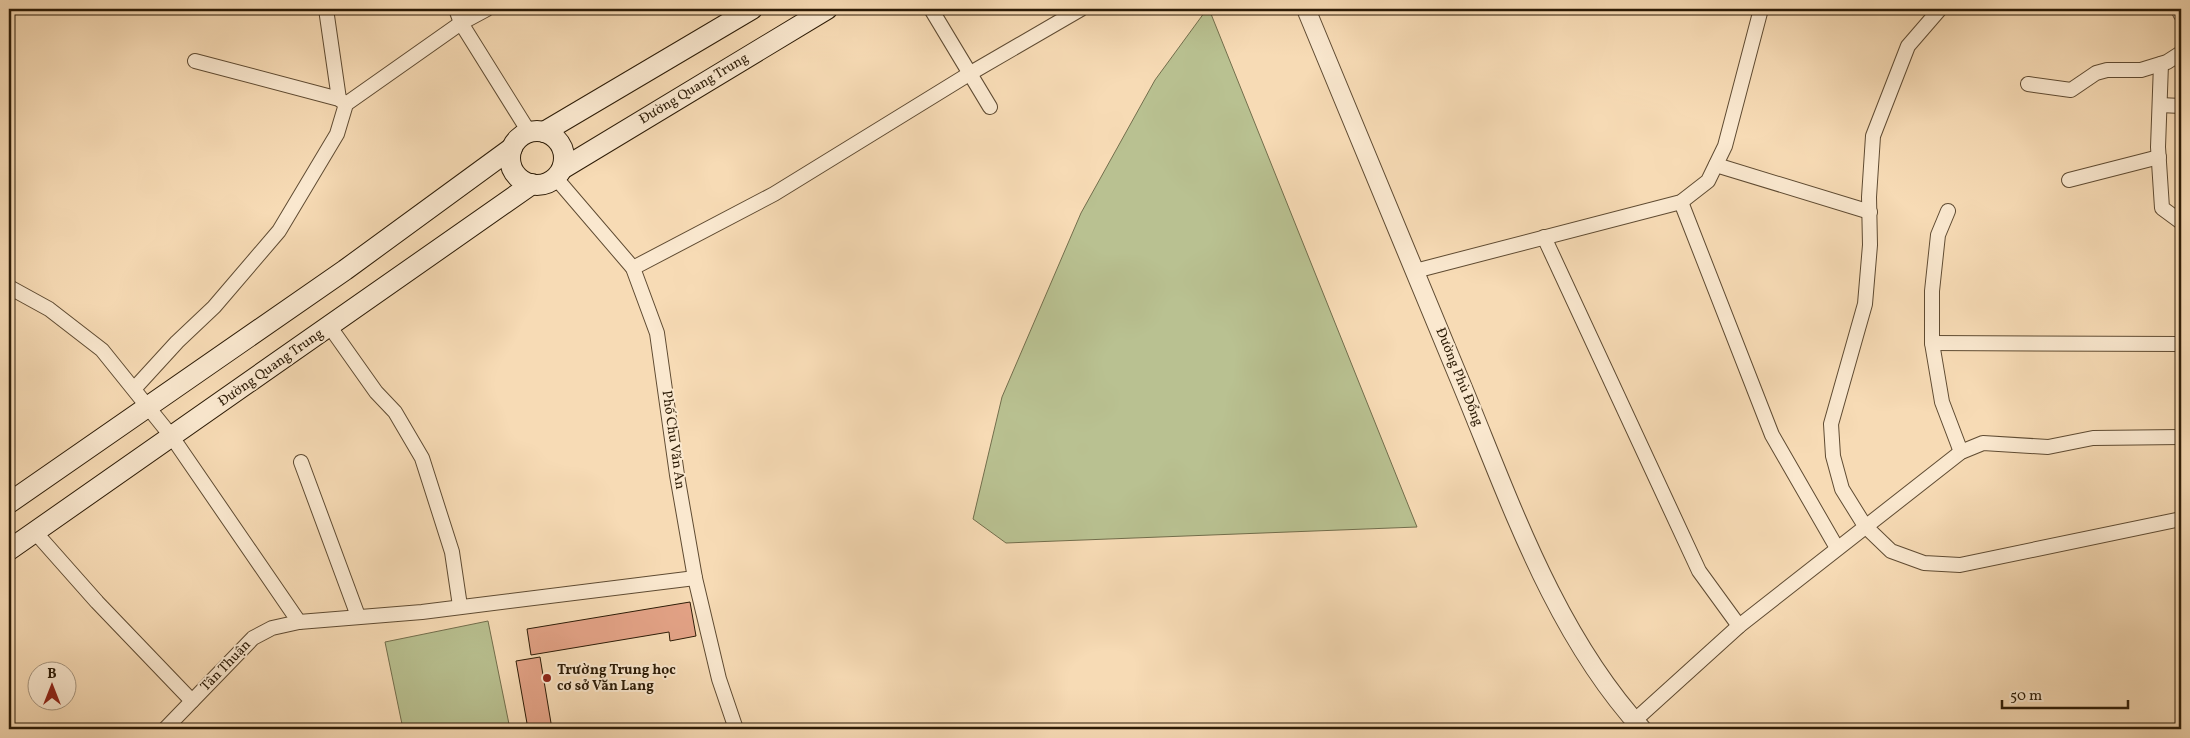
<svg xmlns="http://www.w3.org/2000/svg" width="2190" height="738" viewBox="0 0 2190 738" font-family="Vollkorn,serif">
  <style>
    .green { fill: #b9c191; stroke: #726e4c }
    .building { fill: #e4a387; stroke: #2c1b06 }
    .lines { fill: none; stroke-linecap: round; stroke-linejoin: round }
    .minor-casing { stroke: #5f4b32; stroke-width: 16 }
    .tertiary-casing { stroke: #5f4b32; stroke-width: 20 }
    .secondary-casing { stroke: #2c1b06; stroke-width: 22 }
    .minor { stroke: #fae8cf; stroke-width: 14 }
    .tertiary { stroke: #fae8cf; stroke-width: 18 }
    .secondary { stroke: #fae8cf; stroke-width: 20 }
    .poi-dot { fill: #8f2418; stroke: #fae8cf; stroke-width: 2 }
    .labels { text-anchor: middle; dominant-baseline: central; stroke-width: 4; stroke-linejoin: round; paint-order: stroke }
    .street-label { font-size: 14px; fill: #2c1b06; stroke: #fae8cf }
    .poi-label { font-size: 14px; font-weight: bold; fill: #2c1b06; stroke: #fae8cf; text-anchor: start }
  </style>
  <rect width="100%" height="100%" fill="#f7dbb5"/>
  <filter id="stains"><feTurbulence type="fractalNoise" baseFrequency=".004" numOctaves="4"/><feColorMatrix values="0 0 0 0 .2 0 0 0 0 .09 0 0 0 0 .02 0 0 0 .5 -.17"/></filter>
  <radialGradient id="worn" r=".72"><stop offset=".6" stop-color="#630" stop-opacity="0"/><stop offset="1" stop-color="#630" stop-opacity=".3"/></radialGradient>
  <!-- green -->
  <g class="green">
    <path d="M1207,9H1209L1417,527L1006,543L973,519L1002,397L1081,213L1155,80Z"/>
    <path d="M488,621L510,729H403L385,642Z"/>
  </g>
  <!-- building -->
  <g class="building">
    <path d="M690,602L696,636L670,641L669,632L531,655L527,629Z"/>
    <path d="M540,657L552,729H528L516,661Z"/>
  </g>
  <g class="lines">
    <defs>
      <g id="minor">
        <path d="M326,9L339,99"/>
        <path d="M456,9L461,23L529,132"/>
        <path d="M931,9L990,107"/>
        <path d="M1940,9L1908,46L1873,136L1869,197L1870,245L1865,304L1831,424L1833,456L1842,489L1865,526L1891,551L1924,563L1960,565L2181,519"/>
        <path d="M2178,9L2181,15"/>
        <path d="M195,61L339,99L346,104"/>
        <path d="M2161,64L2158,147L2162,208L2181,222"/>
        <path d="M2028,84L2071,90L2096,73L2107,70H2141L2167,62L2181,53"/>
        <path d="M2160,105L2181,106"/>
        <path d="M1716,165L1870,212"/>
        <path d="M555,177L633,268L657,333L677,475L695,578L719,679L736,729"/>
        <path d="M2069,180L2159,157"/>
        <path d="M1681,202L1772,435L1837,548"/>
        <path d="M1948,211L1938,235L1932,291V343L1942,402L1961,452"/>
        <path d="M1544,237L1699,571L1739,626"/>
        <path d="M633,268L774,194L969,74L1081,9"/>
        <path d="M1415,271L1681,202L1708,181L1725,146L1761,9"/>
        <path d="M9,287L49,309L102,350L172,437L299,622L422,612L695,578"/>
        <path d="M330,327L376,392L395,412L422,458L452,552L460,606"/>
        <path d="M1932,343L2181,344"/>
        <path d="M134,389L177,342L214,307L279,231L337,134L346,104L461,23L487,9"/>
        <path d="M301,462L358,616"/>
        <path d="M35,532L97,602L192,701"/>
        <path d="M1634,721L1739,626L1961,452L1983,443L2048,447L2093,438L2181,437"/>
        <path d="M165,729L253,638L272,628L299,622"/>
      </g>
      <path id="tertiary" d="M1306,9C1358,133 1409,258 1461,383C1510,501 1554,633 1642,729"/>
      <g id="secondary">
        <circle cx="537" cy="158" r="27"/>
        <path d="M544,132L752,9"/>
        <path d="M562,169L827,9"/>
        <path d="M9,503L345,270L512,148"/>
        <path d="M9,550L532,184"/>
      </g>
    </defs>
    <!-- minor casing -->
    <use href="#minor" class="minor-casing"/>
    <!-- tertiary casing -->
    <use href="#tertiary" class="tertiary-casing"/>
    <!-- secondary casing -->
    <use href="#secondary" class="secondary-casing"/>
    <!-- minor -->
    <use href="#minor" class="minor"/>
    <!-- tertiary -->
    <use href="#tertiary" class="tertiary"/>
    <!-- secondary -->
    <use href="#secondary" class="secondary"/>
  </g>
  <!-- markers -->
  <circle class="poi-dot" cx="547" cy="678" r="5"/>
  <g class="labels">
    <!-- street labels -->
    <g class="street-label">
      <text transform="translate(694 89) rotate(-31)">Đường Quang Trung</text>
      <text transform="translate(271 368) rotate(-35)">Đường Quang Trung</text>
      <text transform="translate(1459 377) rotate(68)">Đường Phù Đổng</text>
      <text transform="translate(673 440) rotate(82)">Phố Chu Văn An</text>
      <text transform="translate(226 666) rotate(-46)">Tân Thuận</text>
    </g>
    <!-- poi labels -->
    <g class="poi-label">
      <text x="557" y="670">Trường Trung học<tspan x="557" dy="16">cơ sở Văn Lang</tspan></text>
    </g>
  </g>
  <!-- margin -->
  <rect width="2190" height="738" fill="none" stroke="#f7dbb5" stroke-width="30"/>
  <rect x="10" y="10" width="2170" height="718" fill="none" stroke="#2c1b06" stroke-width="2.5"/>
  <rect x="15" y="15" width="2160" height="708" fill="none" stroke="#2c1b06"/>
  <!-- north arrow -->
  <g transform="translate(52 686)"><circle r="24" fill="#fae8cf" stroke="#a8967f"/>
  <path d="M0-4L9 19L0 12L-9 19Z" fill="#8f2418"/>
  <text y="-8" font-size="14" font-weight="bold" text-anchor="middle" fill="#2c1b06">B</text>
  </g>
  <!-- scale -->
  <path d="M2002 700v8h126v-8" fill="none" stroke="#2c1b06" stroke-width="2.5"/>
  <text x="2010" y="700" font-size="15" fill="#2c1b06" stroke="#fae8cf" stroke-width="4" paint-order="stroke">50 m</text>
  <rect width="100%" height="100%" filter="url(#stains)"/>
  <rect width="100%" height="100%" fill="url(#worn)"/>
</svg>
